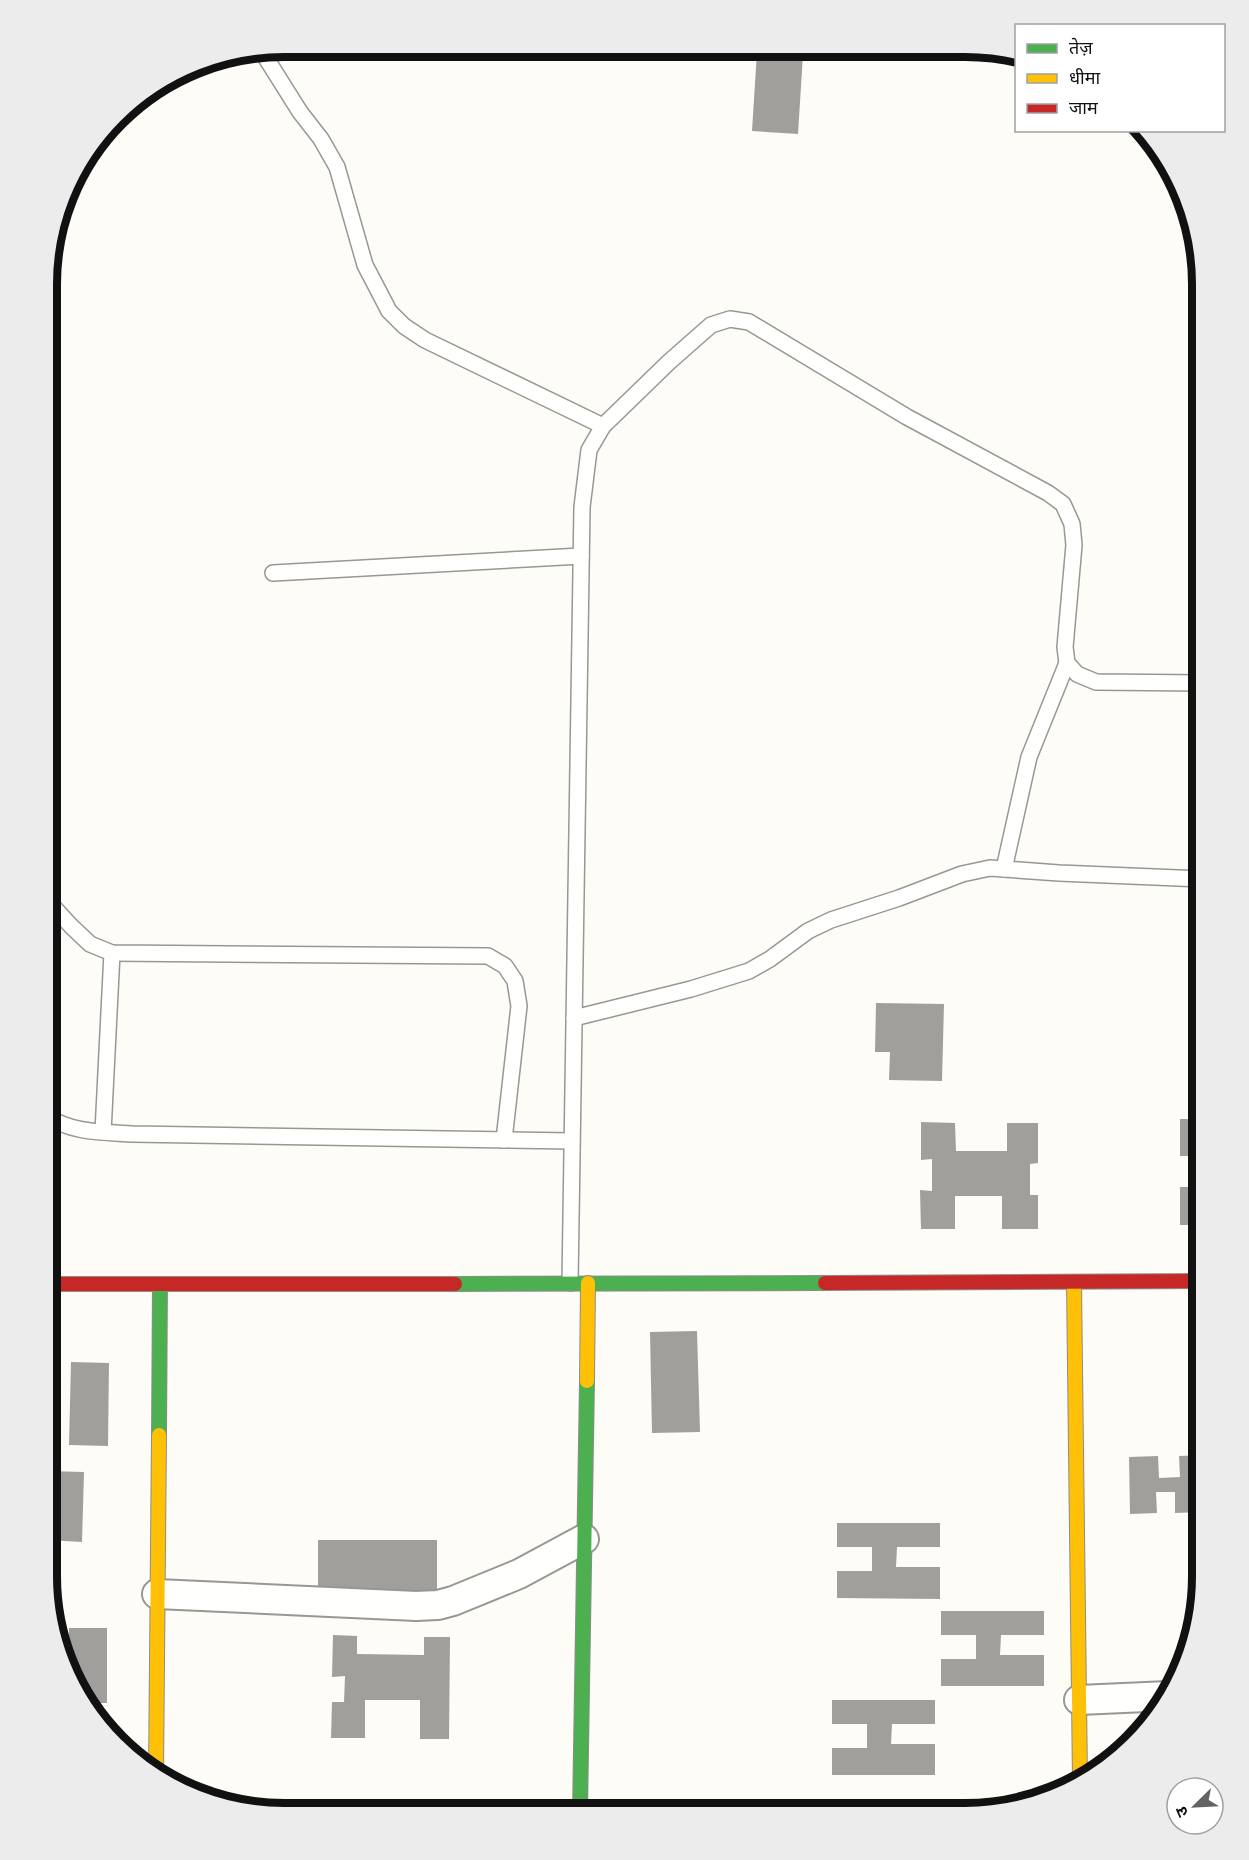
<svg xmlns="http://www.w3.org/2000/svg" width="1249" height="1860" viewBox="0 0 1249 1860" font-family="'Noto Serif','Noto Sans Devanagari',serif">
  <style>
    .building { fill: #a19f9c }
    .lines { fill: none; stroke-linecap: round; stroke-linejoin: round }
    .lane-casing { stroke: #979795; stroke-width: 18 }
    .street-casing { stroke: #979795; stroke-width: 32 }
    .fast-casing { stroke: #8e8d8b; stroke-width: 16 }
    .slow-casing { stroke: #8e8d8b; stroke-width: 16 }
    .jam-casing { stroke: #8e8d8b; stroke-width: 16 }
    .lane { stroke: #fffffe; stroke-width: 15 }
    .street { stroke: #fffffe; stroke-width: 28 }
    .fast { stroke: #4caf50; stroke-width: 14 }
    .slow { stroke: #ffc107; stroke-width: 14 }
    .jam { stroke: #c62828; stroke-width: 14 }
    .rim { fill: none; stroke: #111; stroke-width: 8 }
  </style>
  <rect width="100%" height="100%" fill="#fdfcf7"/>
  <!-- building -->
  <g class="building">
    <path d="M757,51L803,54L798,134L752,131Z"/>
    <path d="M876,1003L944,1004L942,1081L889,1080L890,1052H875Z"/>
    <path d="M1180,1119H1202V1225H1180V1187H1191V1156H1180Z"/>
    <path d="M921,1122L955,1123L956,1151H1007V1123H1038V1163L1030,1164V1195H1038V1229H1002V1196H955V1229H921L920,1190L932,1191V1159L921,1160Z"/>
    <path d="M697,1331L700,1432L652,1433L650,1332Z"/>
    <path d="M71,1362L109,1363L108,1446L69,1445Z"/>
    <path d="M1202,1455V1512L1175,1513V1492H1156L1157,1513L1130,1514L1129,1457L1158,1456L1159,1478L1180,1477L1179,1456Z"/>
    <path d="M47,1471L84,1472L82,1542L47,1540Z"/>
    <path d="M837,1523H940V1547H897L896,1567H940V1599L837,1598V1571H872V1547H837Z"/>
    <path d="M318,1540H437V1597L318,1598Z"/>
    <path d="M941,1611H1044V1635H1001L1000,1655H1044V1686H941V1659H976V1635H941Z"/>
    <path d="M69,1628H107V1703H85L69,1675Z"/>
    <path d="M333,1635L357,1636V1654L424,1655V1637H450L449,1739H420V1700H365V1738H331L332,1702H344L345,1676L332,1677Z"/>
    <path d="M832,1700H935V1724H892L891,1744H935V1775H832V1748H867V1724H832Z"/>
  </g>
  <g class="lines">
    <defs>
      <g id="lane">
        <path d="M261,50L300,112L321,139L337,167L365,265L389,311L404,326L425,340L603,426"/>
        <path d="M273,573L581,556"/>
        <path d="M1004,869L1029,757L1067,663"/>
        <path d="M48,901L71,926L90,944L112,953L488,956L505,966L515,981L519,1006L504,1140"/>
        <path d="M574,1018L691,989L749,971L770,959L808,931L831,920L899,898L962,874L990,868L1059,873L1202,879"/>
        <path d="M47,1116C71,1133 104,1132 132,1134L572,1141"/>
        <path d="M103,1132L112,953"/>
        <path d="M570,1283L582,507L589,450L603,426L669,362L711,325L730,319L749,322L907,417L1048,493L1063,504L1072,524L1074,545L1065,647L1067,663L1077,674L1096,682L1202,683"/>
      </g>
      <g id="street">
        <path d="M157,1594L416,1606L438,1605L453,1601L519,1574L584,1539"/>
        <path d="M1079,1700L1168,1696"/>
      </g>
      <g id="fast">
        <path d="M455,1284L825,1283"/>
        <path d="M159,1435L160,1284"/>
        <path d="M580,1812L587,1381"/>
      </g>
      <g id="slow">
        <path d="M1074,1283L1080,1781"/>
        <path d="M587,1381L588,1283"/>
        <path d="M156,1774L159,1435"/>
      </g>
      <g id="jam">
        <path d="M825,1283L1202,1281"/>
        <path d="M47,1284H455"/>
      </g>
    </defs>
    <!-- lane casing -->
    <use href="#lane" class="lane-casing"/>
    <!-- street casing -->
    <use href="#street" class="street-casing"/>
    <!-- fast casing -->
    <use href="#fast" class="fast-casing"/>
    <!-- slow casing -->
    <use href="#slow" class="slow-casing"/>
    <!-- jam casing -->
    <use href="#jam" class="jam-casing"/>
    <!-- lane -->
    <use href="#lane" class="lane"/>
    <!-- street -->
    <use href="#street" class="street"/>
    <!-- fast -->
    <use href="#fast" class="fast"/>
    <!-- slow -->
    <use href="#slow" class="slow"/>
    <!-- jam -->
    <use href="#jam" class="jam"/>
  </g>
  <!-- crop -->
  <path d="M0 0H1249V1860H0ZM284 57H965A227 227 0 0 1 1192 284V1576A227 227 0 0 1 965 1803H284A227 227 0 0 1 57 1576V284A227 227 0 0 1 284 57Z" fill="#ececec" fill-rule="evenodd"/>
  <path class="rim" d="M284 57H965A227 227 0 0 1 1192 284V1576A227 227 0 0 1 965 1803H284A227 227 0 0 1 57 1576V284A227 227 0 0 1 284 57Z"/>
  <!-- legend -->
  <rect x="1015" y="24" width="210" height="108" fill="#ffffff" stroke="#a0a0a0" stroke-width="1.5"/>
  <rect x="1027" y="44" width="30" height="9" fill="#4caf50" stroke="#a0a0a0" stroke-width="1.5"/>
  <text x="1069" y="54" font-size="18" fill="#111111">तेज़</text>
  <rect x="1027" y="74" width="30" height="9" fill="#ffc107" stroke="#a0a0a0" stroke-width="1.5"/>
  <text x="1069" y="84" font-size="18" fill="#111111">धीमा</text>
  <rect x="1027" y="104" width="30" height="9" fill="#c62828" stroke="#a0a0a0" stroke-width="1.5"/>
  <text x="1069" y="114" font-size="18" fill="#111111">जाम</text>
  <!-- north arrow -->
  <g transform="translate(1195 1806) rotate(246)"><circle r="28" fill="#ffffff" stroke="#a0a0a0" stroke-width="1.5"/>
  <path d="M0-4.5L10 22L0 15L-10 22Z" fill="#646362"/>
  <text y="-9" font-size="16" font-weight="bold" text-anchor="middle" fill="#111111">उ</text>
  </g>
</svg>
